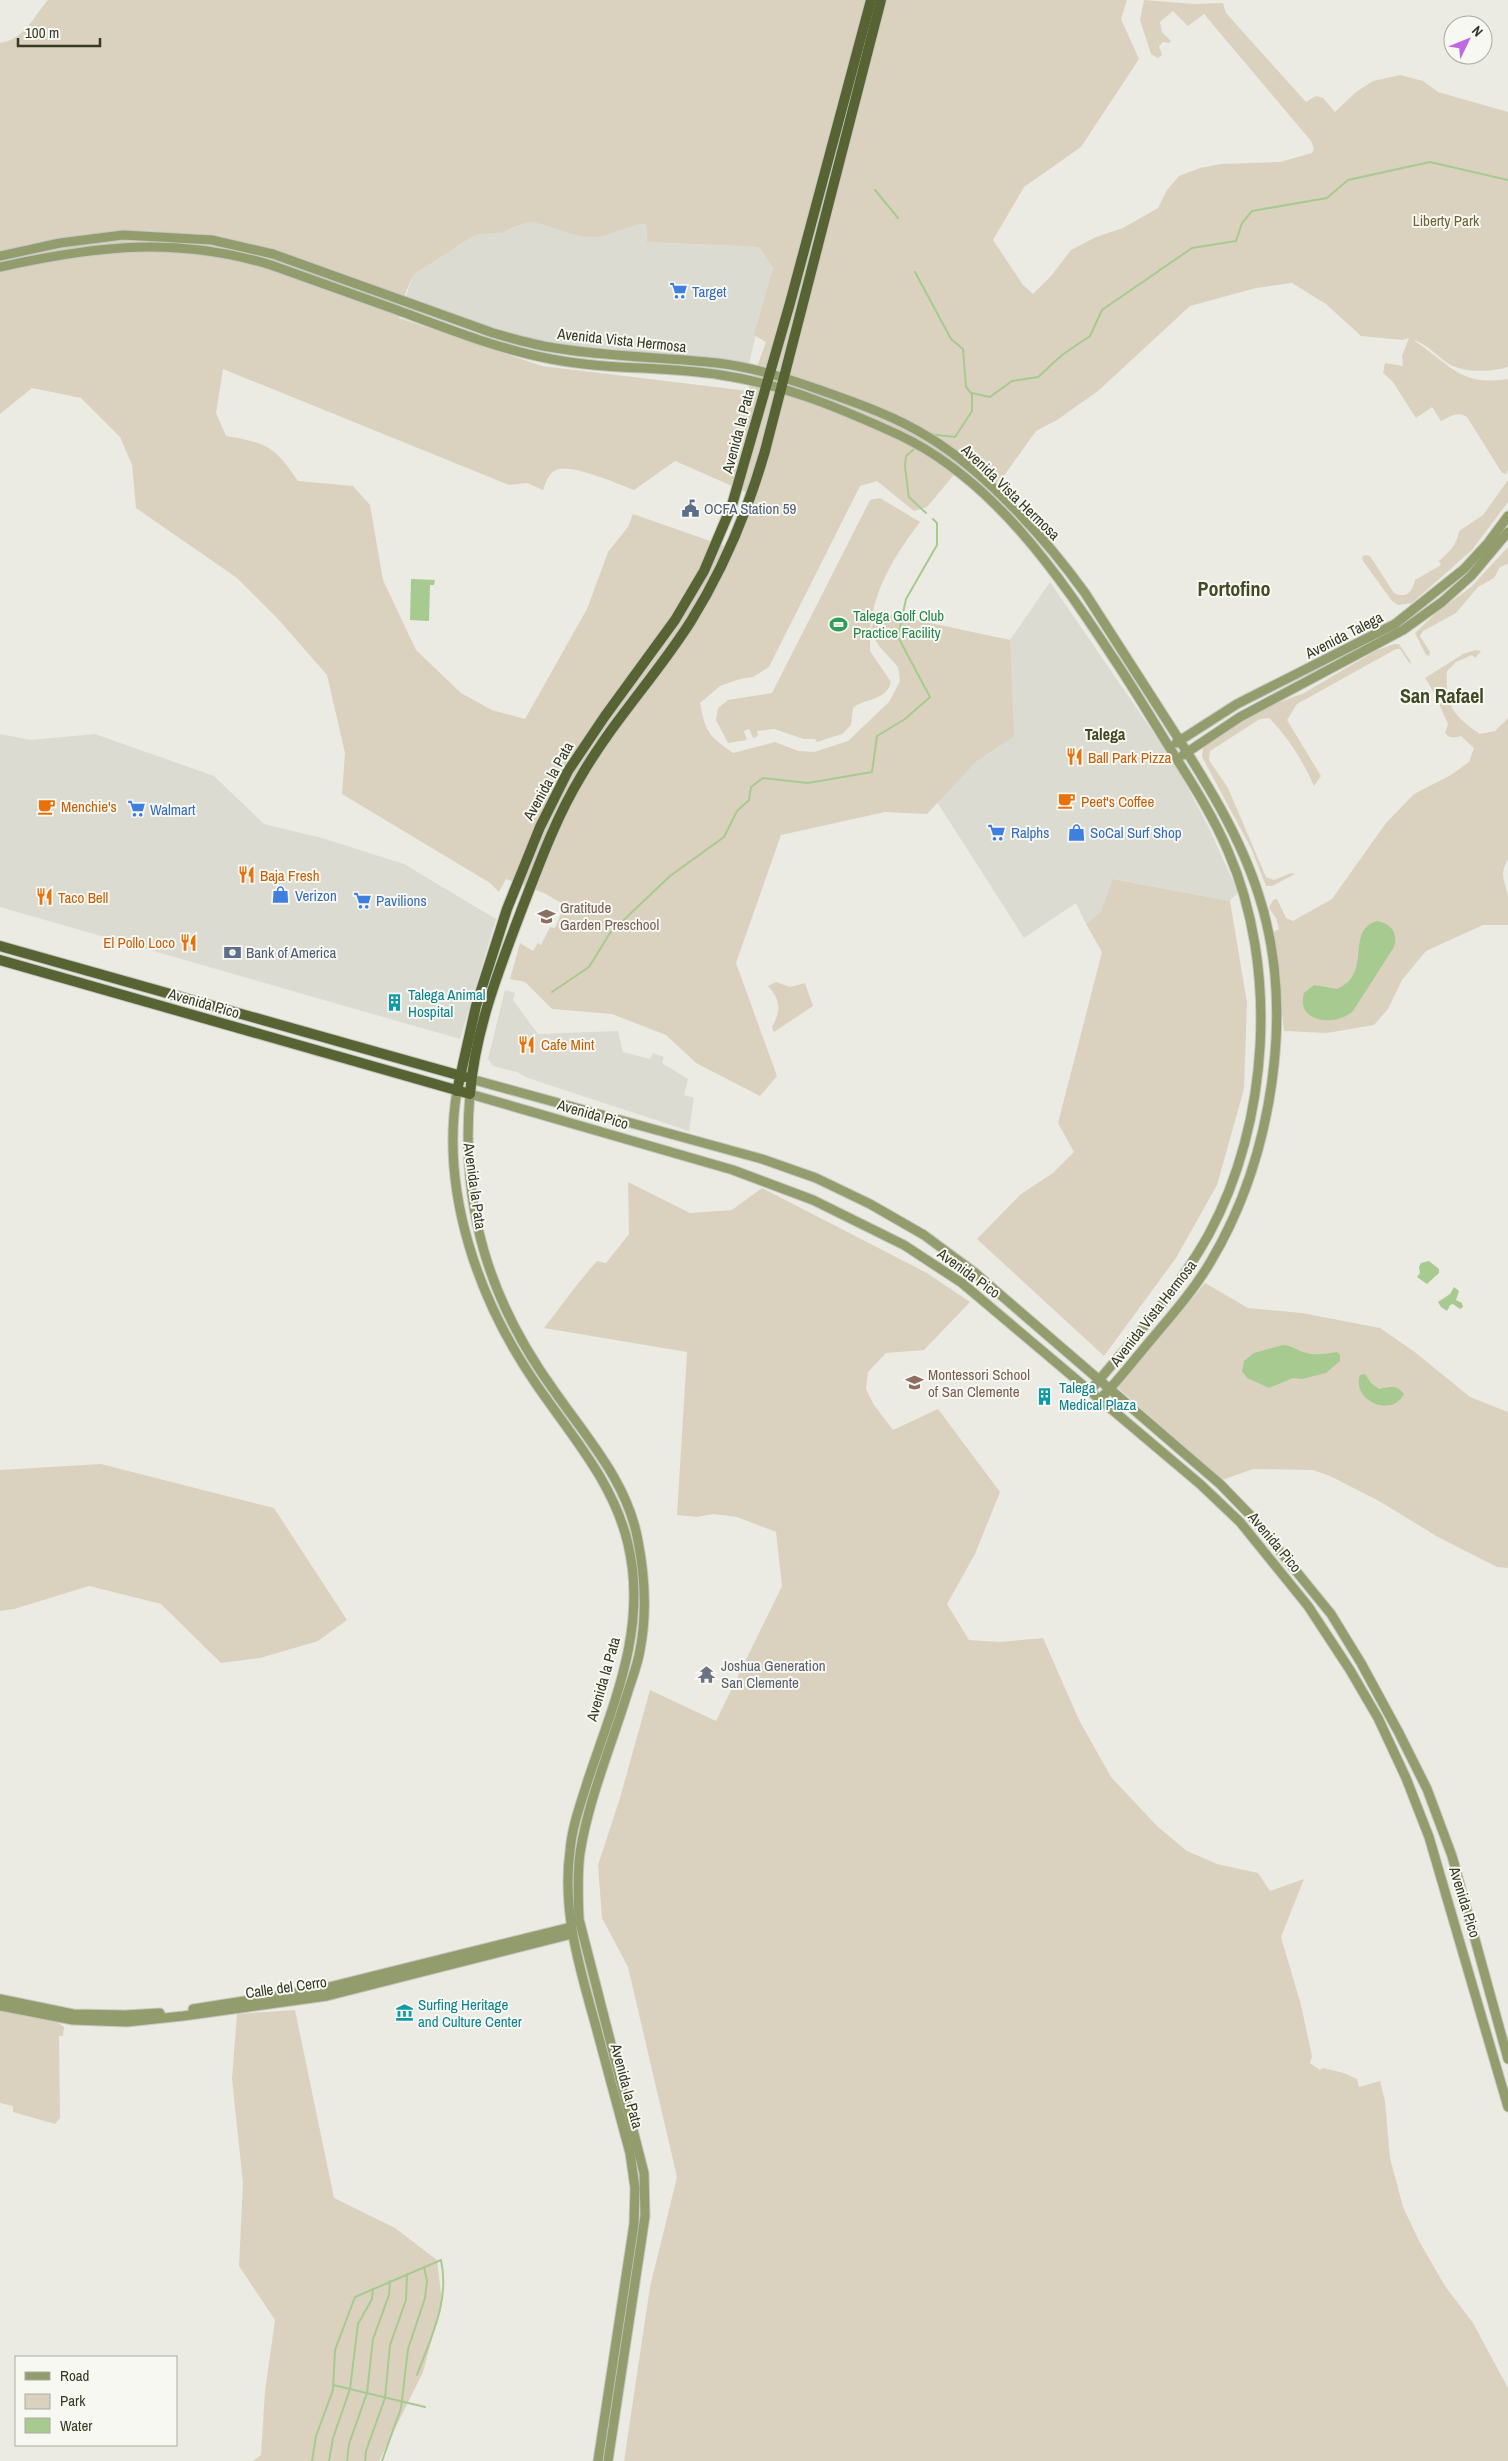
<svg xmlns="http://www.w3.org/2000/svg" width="1508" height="2461" viewBox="0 0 1508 2461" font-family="'Archivo Narrow',sans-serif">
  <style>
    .built { fill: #dbdbd1 }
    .green { fill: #dad2be; fill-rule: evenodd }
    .water { fill: #a7ca90 }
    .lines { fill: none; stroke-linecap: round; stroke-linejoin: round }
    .stream { stroke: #a7ca90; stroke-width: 2 }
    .major-casing { stroke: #c7c8c2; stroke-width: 11 }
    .highway-casing { stroke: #c7c8c2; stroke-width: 12 }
    .major { stroke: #929c6c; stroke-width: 9 }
    .highway { stroke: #576333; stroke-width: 10 }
    .labels { text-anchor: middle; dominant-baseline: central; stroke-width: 4; stroke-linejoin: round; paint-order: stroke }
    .park-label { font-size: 15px; fill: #6d6433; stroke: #f8f8f3 }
    .shop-label { font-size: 15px; fill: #366cbe; stroke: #f8f8f3; text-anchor: start }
    .street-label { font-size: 15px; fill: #363a24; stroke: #f8f8f3 }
    .service-label { font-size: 15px; fill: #4e5e75; stroke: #f8f8f3; text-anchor: start }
    .leisure-label { font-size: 15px; fill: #27864d; stroke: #f8f8f3; text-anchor: start }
    .food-label { font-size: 15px; fill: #c56008; stroke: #f8f8f3; text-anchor: start }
    .education-label { font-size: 15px; fill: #785e54; stroke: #f8f8f3; text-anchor: start }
    .culture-label { font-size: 15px; fill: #0d838f; stroke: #f8f8f3; text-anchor: start }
    .worship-label { font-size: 15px; fill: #5b616d; stroke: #f8f8f3; text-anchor: start }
    .neighbourhood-label { font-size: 16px; font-weight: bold; fill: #414a22; stroke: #f8f8f3 }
    .district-label { font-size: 20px; font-weight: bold; fill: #414a22; stroke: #f8f8f3 }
  </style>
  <rect width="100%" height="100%" fill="#ebebe3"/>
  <!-- built -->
  <g class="built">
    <path d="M530,222L547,224L569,232L646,224L647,242L759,247L773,267L748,367L594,350L495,332L405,299L413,275L475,235L502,233L516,226Z"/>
    <path d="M1050,582L1175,764L1207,824L1238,892L1230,901L1114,879L1101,911L1086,924L1076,903L1024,938L937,802L976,762L1000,746L1010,672V640Z"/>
    <path d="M0,734L31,740L95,734L214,776L264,824L322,838L404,864L496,919L460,1039L0,907Z"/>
    <path d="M505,990L515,993L513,1000L538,1034L618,1031L623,1052L650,1059L653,1053L664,1057L662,1063L688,1079L684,1095L694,1098L689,1131L528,1078L517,1072L493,1066L488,1059Z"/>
  </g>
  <!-- green -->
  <g class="green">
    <path d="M48,0H1127L1121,19L1139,59L1081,147L1024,187L993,240L1023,285L1033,294L1051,276L1071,250L1096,237L1123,228L1158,208L1167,190L1179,176L1200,168L1221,164L1280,162L1312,153L1314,149L1311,141L1204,14L1188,26L1173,11L1160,22L1162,32L1171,41L1169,43L1163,42L1159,46L1162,55L1158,58L1151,54L1140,20L1144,0L1195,4L1223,3L1226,13L1306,102L1316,96L1323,98L1335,112L1356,92L1373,81L1400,75L1423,81L1438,92L1508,112V367C1492,372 1464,373 1449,364C1436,356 1428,344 1413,340C1449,363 1459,387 1508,379V470L1506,474L1502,473L1467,417C1458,411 1451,416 1441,421L1432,407L1416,418L1393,382L1383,373L1385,363L1403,366L1402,356L1409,338L1403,340L1361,336L1326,304L1292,283L1256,288L1190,306L1098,391L1057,420L1036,431L998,484L968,458L927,507L914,511L877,481L860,486L769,667L753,677L740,679L720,686L700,703C706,733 708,735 733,753L775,742L798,751L814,752L848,741L889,702L900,681L898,667L879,646L870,631V651L891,682C886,701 865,698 853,708L851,725L842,734L817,742L815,739H804L774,729L757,731L758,736L753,738L749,729L744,731L747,740L728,743L716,720L718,708L728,700L772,693L870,500L880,498L920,522C895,555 874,588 870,630L879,612L1010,640L1014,736L976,762L927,814L885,812L781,835L736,963L777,1076L760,1096L696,1063L666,1035L612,1014L552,1009L525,982L510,979L520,943L533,951L538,943L541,945L550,927L555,928L565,905L544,893L506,879L499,892L490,883L342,794L345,753L327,675L278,619L237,578L136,508L132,465L120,437L81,398L32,388L0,414V43C25,39 33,17 48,0ZM530,222C551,224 569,236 590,237C608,239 626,224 646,224L647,242L759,247L773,268L754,335L766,342L748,391L542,366L399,318L400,306L413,275L475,235L502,233L516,226ZM223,369L509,485L527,483L543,490C546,482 549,471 559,469C575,465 618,484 634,490L675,461L755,496L744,529L733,549L633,514L628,527L608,552L587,609L525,719L492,710L461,693L416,650L383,580L370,505L353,486L298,481C274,446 267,443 226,436L216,413Z"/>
    <path d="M1508,480V502L1472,550L1412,603L1398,605L1392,601L1363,561L1362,557L1365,555L1370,556L1394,593C1407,599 1412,592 1415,580L1441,565L1439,561C1449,552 1457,545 1459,531L1483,515Z"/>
    <path d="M1508,547V564L1500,567L1494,578L1478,587L1456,613L1423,631L1420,636L1430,652L1429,656L1426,655L1415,633L1436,613L1471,587Z"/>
    <path d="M1394,644H1399L1411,662L1410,664L1400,649H1396L1297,704L1287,720L1321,776L1314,786C1303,761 1288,737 1269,718L1260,719L1210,751L1209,760L1228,788L1266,877L1274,880L1291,873L1295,874L1272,886H1266L1251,848L1202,757L1203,745L1265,708L1304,693L1375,651Z"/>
    <path d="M1475,650L1481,651L1475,658L1472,655L1456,662L1447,671C1445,706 1453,715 1480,734L1495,731L1508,718V859C1498,877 1506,881 1508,897C1508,906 1508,916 1508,925H1483L1426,951L1402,980L1388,1009L1374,1025L1327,1033L1284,1031L1274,932L1279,929L1276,918L1269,908L1273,900L1277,899L1286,918L1293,921L1332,899L1386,823L1414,794L1451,775L1469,762L1474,748L1461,736C1454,738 1450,739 1445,733L1448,724C1440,707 1435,692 1425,678L1463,654Z"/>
    <path d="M1113,879L1230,901L1247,1003L1244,1089L1217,1185L1176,1258L1104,1356L977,1239L1021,1194L1053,1173L1074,1152L1058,1123L1102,952L1086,924L1101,911Z"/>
    <path d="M776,982L790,987L805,983L813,1006L774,1032L772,1027C781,1011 781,1000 768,986Z"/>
    <path d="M628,1182L690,1213L732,1210L762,1188L927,1273L970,1302L924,1350L886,1353L868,1372L866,1389L874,1405L893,1430L938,1409L1000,1492L975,1554L947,1604L969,1640L1000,1642L1043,1638L1079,1720L1111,1777L1158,1827L1187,1851L1217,1864L1258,1873L1270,1891L1304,1879L1281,1937L1301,2005L1312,2056L1310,2063L1320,2070L1323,2068L1344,2073L1357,2079L1359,2087L1380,2081L1385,2101L1390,2158L1403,2207L1419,2241L1445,2286L1473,2323L1508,2388V2461H624L650,2287L677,2177L628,1967L602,1918L598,1865L620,1798L650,1690L716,1721L782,1586L776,1532L737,1517L713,1514L697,1517L677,1515L687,1352L544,1328C562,1305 578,1282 597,1261L606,1263L629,1234Z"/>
    <path d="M1205,1283L1248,1308L1302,1313L1380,1328L1416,1353L1470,1397L1508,1412V1568L1497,1567L1438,1537L1379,1501L1330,1476L1313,1470L1253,1469L1222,1480L1118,1388Z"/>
    <path d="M101,1464L274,1508L347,1620L318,1641L260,1658L221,1663L161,1604L89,1586L14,1609L0,1611V1470Z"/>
    <path d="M0,2009L57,2022L64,2027L63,2036H59L60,2118L55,2124L13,2112V2106L0,2103Z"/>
    <path d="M295,2010L334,2198L395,2228L437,2260L442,2302L423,2372L379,2461H253L261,2455L265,2391L275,2320L239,2266L243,2183L232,2079L237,2014Z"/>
  </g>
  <!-- water -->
  <g class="water">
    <path d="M411,579L435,580L434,585H430L429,621L410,620Z"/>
    <path d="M1377,921C1392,924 1398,933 1394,947L1353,1011C1336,1027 1295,1023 1304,993L1314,985L1337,989C1374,973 1344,931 1377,921Z"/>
    <path d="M1429,1261L1439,1269V1273L1427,1284L1417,1277L1420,1273L1419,1267L1421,1263Z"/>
    <path d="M1454,1287L1459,1291L1456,1300L1462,1303L1463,1307L1460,1309L1453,1304L1450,1305L1447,1311L1441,1307L1438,1302L1450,1294Z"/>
    <path d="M1283,1345C1292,1346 1295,1349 1303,1352C1314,1356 1326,1354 1337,1352L1340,1355V1361L1326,1373L1302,1379L1293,1378L1269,1388L1247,1378L1242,1371L1244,1361L1254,1353Z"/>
    <path d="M1365,1374L1371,1383L1379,1389C1390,1387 1397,1384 1404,1394C1392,1419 1351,1400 1360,1375Z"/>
  </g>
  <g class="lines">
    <!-- stream -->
    <g class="stream">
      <path d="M875,190L898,218"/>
      <path d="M915,272L951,339L963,349L966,387L971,393"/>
      <path d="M929,434L955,437L972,411V393L990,397L1012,381L1038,377L1062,355L1090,336L1102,310L1192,248L1236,241L1242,223L1252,211L1327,198L1348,180L1430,162L1508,180"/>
      <path d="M915,448L906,456L905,466L908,491L909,497L926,513"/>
      <path d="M552,992L589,967L610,933L670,876L724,837L737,811L749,800L751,787L763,778L808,783L872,772L877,736L905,719L930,697L898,637L906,599L937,545V523L933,519"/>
      <path d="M333,2385L425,2407"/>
      <path d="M312,2461L316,2436L333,2390L335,2350L355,2297L441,2260C450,2301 431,2337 417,2375"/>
      <path d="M329,2461L333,2438L350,2389L358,2324L372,2299L373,2289"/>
      <path d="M347,2461L349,2444L367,2393L373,2339L389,2295L390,2281"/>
      <path d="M365,2461L366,2451L385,2398L390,2345L406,2300L407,2274"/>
      <path d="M382,2461L401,2408L408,2349L425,2298L427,2281L424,2267"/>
    </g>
    <defs>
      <g id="major">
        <path d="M0,256L60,243L123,235L212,240L273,254L493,333C514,339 534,345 555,348C609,357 663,357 717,363C752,367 786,378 820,390C857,403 897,417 930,438C987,473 1046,539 1085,593C1113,637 1142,682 1171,727C1205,780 1240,835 1259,896C1296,1011 1272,1158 1211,1261C1194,1290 1172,1315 1150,1341C1134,1360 1118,1381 1100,1399"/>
        <path d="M0,267C95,246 176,236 271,265C313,280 355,295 397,310C448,329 498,349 551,359C607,370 665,366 721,375C783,384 842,409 899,435C993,479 1059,575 1114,659C1132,686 1149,714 1166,742C1188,777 1212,813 1228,851C1279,968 1269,1123 1209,1234C1177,1292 1132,1340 1090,1391"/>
        <path d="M1176,743L1237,704L1395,624L1464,569L1488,543L1508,516"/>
        <path d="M1183,755L1240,717L1403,630L1442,602L1471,576L1508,532"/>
        <path d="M471,1079L762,1159L816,1178L870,1204L924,1235L974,1272L1220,1484L1252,1517L1331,1614L1361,1663L1399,1733L1427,1789L1452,1856L1508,2059"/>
        <path d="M457,1091C440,1193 479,1301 536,1384C571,1435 614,1483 628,1544C648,1627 614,1702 588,1780C581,1803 572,1826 570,1851C562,1910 579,1966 595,2023C607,2066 618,2110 630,2153L635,2188L634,2224L598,2461"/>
        <path d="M0,1999L73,2014L125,2015L160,2013"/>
        <path d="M0,2006L73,2020L127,2022L183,2016L327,1996L572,1934"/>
        <path d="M193,2009L325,1988L571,1927"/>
        <path d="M608,2461L641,2243L645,2216L644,2173L579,1919C578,1897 577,1875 580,1853C588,1800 613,1741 629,1688C633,1676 638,1663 640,1650C647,1614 645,1577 638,1541C628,1483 587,1438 555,1392C489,1301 460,1207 470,1094L733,1170L813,1200L904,1245L962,1283L1200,1484L1240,1522L1308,1606L1350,1670L1378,1718L1406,1778L1429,1837L1508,2107"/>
      </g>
      <g id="highway">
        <path d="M0,946L465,1077"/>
        <path d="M0,960L470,1094C475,1029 500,967 523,906C540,862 556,818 580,778C612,722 657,675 691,621C724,568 748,510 765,451L881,0"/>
        <path d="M457,1091L476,1006L507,909L540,827L568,771L605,716L675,620L704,571L732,505L790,303L871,0"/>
      </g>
    </defs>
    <!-- major casing -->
    <use href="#major" class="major-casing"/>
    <!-- highway casing -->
    <use href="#highway" class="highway-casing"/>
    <!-- major -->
    <use href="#major" class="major"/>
    <!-- highway -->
    <use href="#highway" class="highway"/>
  </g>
  <!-- icons -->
  <defs>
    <symbol id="supermarket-bare" viewBox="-9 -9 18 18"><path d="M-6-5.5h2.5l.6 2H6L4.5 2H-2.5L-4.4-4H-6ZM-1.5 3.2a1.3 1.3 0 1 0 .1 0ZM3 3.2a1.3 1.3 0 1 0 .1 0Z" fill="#3f7fe0" stroke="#f8f8f3" stroke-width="2.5" paint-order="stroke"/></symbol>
    <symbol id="civic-bare" viewBox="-9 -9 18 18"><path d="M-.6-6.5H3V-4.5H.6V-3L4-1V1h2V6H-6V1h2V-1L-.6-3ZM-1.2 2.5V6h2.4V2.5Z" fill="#5c6f8a" stroke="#f8f8f3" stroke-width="2.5" paint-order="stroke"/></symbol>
    <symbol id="stadium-bare" viewBox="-9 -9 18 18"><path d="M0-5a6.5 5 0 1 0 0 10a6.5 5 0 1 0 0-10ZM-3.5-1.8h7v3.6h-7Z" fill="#2e9e5b" stroke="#f8f8f3" stroke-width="2.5" paint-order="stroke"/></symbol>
    <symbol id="restaurant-bare" viewBox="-9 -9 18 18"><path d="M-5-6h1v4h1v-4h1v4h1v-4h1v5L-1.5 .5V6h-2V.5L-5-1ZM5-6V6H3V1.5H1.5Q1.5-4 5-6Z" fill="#e8710a" stroke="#f8f8f3" stroke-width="2.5" paint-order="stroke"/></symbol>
    <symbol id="cafe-bare" viewBox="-9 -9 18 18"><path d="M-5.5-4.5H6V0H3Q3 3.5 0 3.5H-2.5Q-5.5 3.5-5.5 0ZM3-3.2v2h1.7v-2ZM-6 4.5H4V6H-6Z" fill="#e8710a" stroke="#f8f8f3" stroke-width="2.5" paint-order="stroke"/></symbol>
    <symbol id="shop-bare" viewBox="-9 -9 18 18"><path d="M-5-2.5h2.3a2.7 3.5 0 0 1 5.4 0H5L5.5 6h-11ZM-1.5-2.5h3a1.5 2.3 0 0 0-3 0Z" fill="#3f7fe0" stroke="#f8f8f3" stroke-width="2.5" paint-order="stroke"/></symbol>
    <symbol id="school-bare" viewBox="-9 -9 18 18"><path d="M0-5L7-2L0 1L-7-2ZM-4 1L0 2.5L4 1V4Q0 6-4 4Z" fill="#8d6e63" stroke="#f8f8f3" stroke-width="2.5" paint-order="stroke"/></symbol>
    <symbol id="bank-bare" viewBox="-9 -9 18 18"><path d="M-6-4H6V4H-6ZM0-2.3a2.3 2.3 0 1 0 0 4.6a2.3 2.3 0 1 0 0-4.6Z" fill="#5c6f8a" stroke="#f8f8f3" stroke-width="2.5" paint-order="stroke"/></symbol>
    <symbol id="building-bare" viewBox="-9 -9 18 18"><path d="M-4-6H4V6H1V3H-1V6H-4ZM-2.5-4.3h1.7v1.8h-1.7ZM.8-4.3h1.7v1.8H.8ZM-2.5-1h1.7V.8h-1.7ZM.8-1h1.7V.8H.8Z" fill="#0f9aa8" stroke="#f8f8f3" stroke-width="2.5" paint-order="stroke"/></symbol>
    <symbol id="temple-bare" viewBox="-9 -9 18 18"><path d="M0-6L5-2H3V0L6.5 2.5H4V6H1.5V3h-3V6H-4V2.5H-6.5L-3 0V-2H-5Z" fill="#6b7280" stroke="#f8f8f3" stroke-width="2.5" paint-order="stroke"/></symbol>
    <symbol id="museum-bare" viewBox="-9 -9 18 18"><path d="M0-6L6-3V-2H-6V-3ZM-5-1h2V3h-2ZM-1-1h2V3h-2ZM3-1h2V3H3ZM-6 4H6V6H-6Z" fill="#0f9aa8" stroke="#f8f8f3" stroke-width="2.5" paint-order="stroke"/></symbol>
  </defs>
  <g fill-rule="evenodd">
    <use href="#supermarket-bare" x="666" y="278" width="25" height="25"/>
    <use href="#civic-bare" x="678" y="496" width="25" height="25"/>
    <use href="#stadium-bare" x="826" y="612" width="25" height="25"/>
    <use href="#restaurant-bare" x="1062" y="744" width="25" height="25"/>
    <use href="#cafe-bare" x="1054" y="788" width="25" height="25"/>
    <use href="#cafe-bare" x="34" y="794" width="25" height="25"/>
    <use href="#supermarket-bare" x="124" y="796" width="25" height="25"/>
    <use href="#supermarket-bare" x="984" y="820" width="25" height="25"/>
    <use href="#shop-bare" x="1064" y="820" width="25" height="25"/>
    <use href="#restaurant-bare" x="234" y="862" width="25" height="25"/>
    <use href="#shop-bare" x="268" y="882" width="25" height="25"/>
    <use href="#restaurant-bare" x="32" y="884" width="25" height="25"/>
    <use href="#supermarket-bare" x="350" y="888" width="25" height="25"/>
    <use href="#school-bare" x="534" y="904" width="25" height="25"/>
    <use href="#restaurant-bare" x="176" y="930" width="25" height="25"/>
    <use href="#bank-bare" x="220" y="940" width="25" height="25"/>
    <use href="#building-bare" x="382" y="990" width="25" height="25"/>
    <use href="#restaurant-bare" x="514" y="1032" width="25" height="25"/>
    <use href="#school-bare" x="902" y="1370" width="25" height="25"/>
    <use href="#building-bare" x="1032" y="1384" width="25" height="25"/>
    <use href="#temple-bare" x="694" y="1662" width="25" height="25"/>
    <use href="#museum-bare" x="392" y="2000" width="25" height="25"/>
  </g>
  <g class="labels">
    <!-- park labels -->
    <g class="park-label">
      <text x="1446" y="220">Liberty Park</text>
    </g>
    <!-- shop labels -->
    <g class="shop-label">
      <text x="692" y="291">Target</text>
      <text x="150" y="809">Walmart</text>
      <text x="1011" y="832">Ralphs</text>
      <text x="1090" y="832">SoCal Surf Shop</text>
      <text x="295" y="895">Verizon</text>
      <text x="376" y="900">Pavilions</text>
    </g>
    <!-- street labels -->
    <g class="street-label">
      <text transform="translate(622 340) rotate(6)">Avenida Vista Hermosa</text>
      <text transform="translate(738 431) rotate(-75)">Avenida la Pata</text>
      <text transform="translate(1011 492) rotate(44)">Avenida Vista Hermosa</text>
      <text transform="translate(1344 635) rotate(-27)">Avenida Talega</text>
      <text transform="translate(548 781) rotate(-61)">Avenida la Pata</text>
      <text transform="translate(204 1003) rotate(16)">Avenida Pico</text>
      <text transform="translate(593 1114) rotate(16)">Avenida Pico</text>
      <text transform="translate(475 1186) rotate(82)">Avenida la Pata</text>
      <text transform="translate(969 1273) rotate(36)">Avenida Pico</text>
      <text transform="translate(1153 1313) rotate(-52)">Avenida Vista Hermosa</text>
      <text transform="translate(1275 1542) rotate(50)">Avenida Pico</text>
      <text transform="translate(603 1679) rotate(-74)">Avenida la Pata</text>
      <text transform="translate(1465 1902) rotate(73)">Avenida Pico</text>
      <text transform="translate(286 1987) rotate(-8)">Calle del Cerro</text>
      <text transform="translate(627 2086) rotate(75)">Avenida la Pata</text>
    </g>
    <!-- service labels -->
    <g class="service-label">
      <text x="704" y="508">OCFA Station 59</text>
      <text x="246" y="952">Bank of America</text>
    </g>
    <!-- leisure labels -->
    <g class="leisure-label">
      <text x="853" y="615">Talega Golf Club<tspan x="853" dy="17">Practice Facility</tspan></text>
    </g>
    <!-- food labels -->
    <g class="food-label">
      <text x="1088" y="757">Ball Park Pizza</text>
      <text x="1081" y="801">Peet's Coffee</text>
      <text x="61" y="806">Menchie's</text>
      <text x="260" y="875">Baja Fresh</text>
      <text x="58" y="897">Taco Bell</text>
      <text x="175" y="942" text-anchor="end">El Pollo Loco</text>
      <text x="541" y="1044">Cafe Mint</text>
    </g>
    <!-- education labels -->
    <g class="education-label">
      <text x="560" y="907">Gratitude<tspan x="560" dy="17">Garden Preschool</tspan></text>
      <text x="928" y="1374">Montessori School<tspan x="928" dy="17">of San Clemente</tspan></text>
    </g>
    <!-- culture labels -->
    <g class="culture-label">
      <text x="408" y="994">Talega Animal<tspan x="408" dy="17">Hospital</tspan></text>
      <text x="1059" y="1387">Talega<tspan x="1059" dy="17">Medical Plaza</tspan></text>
      <text x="418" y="2004">Surfing Heritage<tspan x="418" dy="17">and Culture Center</tspan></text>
    </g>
    <!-- worship labels -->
    <g class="worship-label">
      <text x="721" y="1665">Joshua Generation<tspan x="721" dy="17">San Clemente</tspan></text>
    </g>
    <!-- neighbourhood labels -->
    <g class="neighbourhood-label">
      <text x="1105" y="734">Talega</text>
    </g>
    <!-- district labels -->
    <g class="district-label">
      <text x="1234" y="588">Portofino</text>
      <text x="1442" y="695">San Rafael</text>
    </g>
  </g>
  <!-- legend -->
  <rect x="15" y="2356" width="162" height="90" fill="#f8f8f3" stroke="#aaaca0"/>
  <rect x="25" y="2372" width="25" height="8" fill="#929c6c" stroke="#aaaca0"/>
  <text x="60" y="2381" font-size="15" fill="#363a24">Road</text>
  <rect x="25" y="2394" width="25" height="15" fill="#dad2be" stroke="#aaaca0"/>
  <text x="60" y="2406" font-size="15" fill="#363a24">Park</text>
  <rect x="25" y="2418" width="25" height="15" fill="#a7ca90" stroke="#aaaca0"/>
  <text x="60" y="2431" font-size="15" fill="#363a24">Water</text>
  <!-- north arrow -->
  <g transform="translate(1468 40) rotate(47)"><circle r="24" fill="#f8f8f3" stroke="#aaaca0"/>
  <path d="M0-4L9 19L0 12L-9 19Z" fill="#bf69e3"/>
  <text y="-8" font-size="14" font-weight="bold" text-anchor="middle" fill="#363a24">N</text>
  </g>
  <!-- scale -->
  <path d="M18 38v8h82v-8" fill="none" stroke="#363a24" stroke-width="2.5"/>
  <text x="25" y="38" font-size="15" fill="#363a24" stroke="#f8f8f3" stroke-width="4" paint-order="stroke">100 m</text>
</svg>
